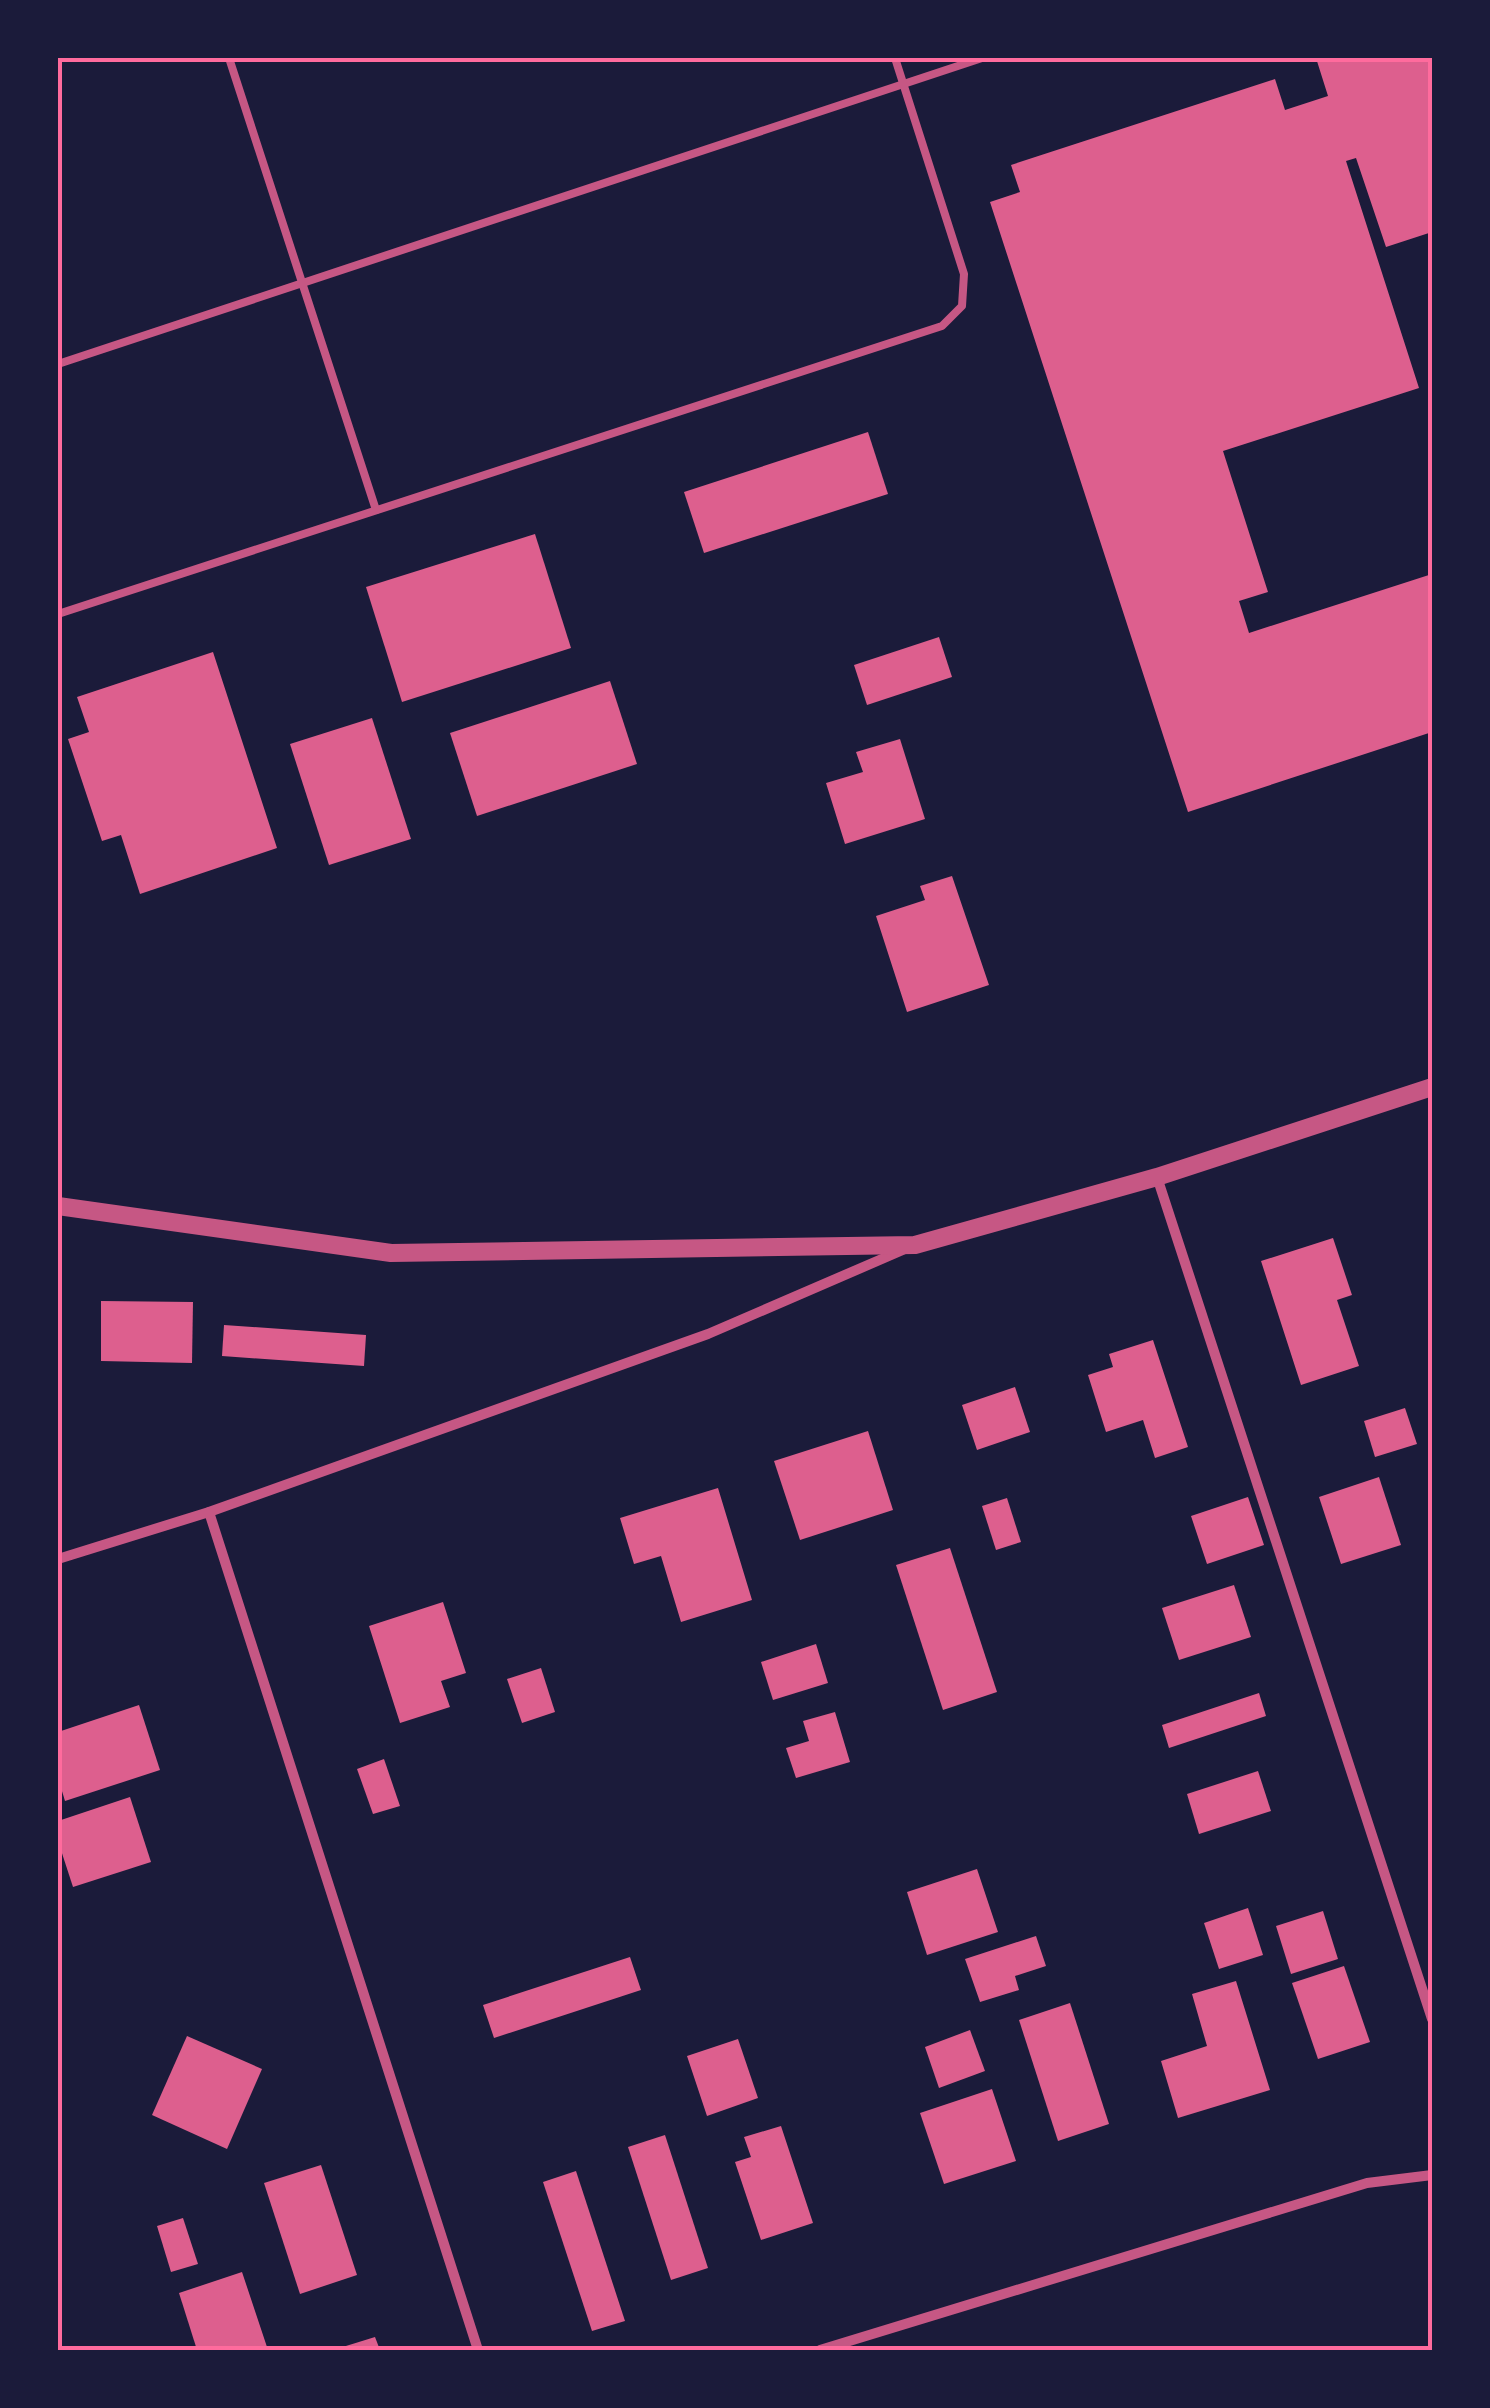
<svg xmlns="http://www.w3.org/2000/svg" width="1490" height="2408" viewBox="0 0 1490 2408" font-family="'Crimson Pro',serif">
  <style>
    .building { fill: #dd5f8e }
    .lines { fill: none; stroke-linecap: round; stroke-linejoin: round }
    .service { stroke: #c65784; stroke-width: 8 }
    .minor { stroke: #c65784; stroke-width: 10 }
    .tertiary { stroke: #c65784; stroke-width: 18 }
    .neatline { fill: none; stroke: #ff6b9d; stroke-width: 4 }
  </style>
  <rect width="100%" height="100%" fill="#1b1b3a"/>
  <!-- building -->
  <g class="building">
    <path d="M1316,58H1432V232L1386,247L1356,158L1346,161L1419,388L1223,451L1268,592L1239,601L1249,633L1432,574V732L1188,812L990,202L1020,192L1011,165L1275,79L1285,110L1328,96Z"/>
    <path d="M868,432L888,494L704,553L684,492Z"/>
    <path d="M535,534L571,648L402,702L366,587Z"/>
    <path d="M939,637L952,677L867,705L854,665Z"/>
    <path d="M213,652L277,848L140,894L121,835L102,841L68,739L89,732L77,697Z"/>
    <path d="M610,681L637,764L477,816L450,733Z"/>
    <path d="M372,718L411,839L329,865L290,744Z"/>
    <path d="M900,739L925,819L845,844L826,783L863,772L856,752Z"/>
    <path d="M952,876L989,985L907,1012L876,916L925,900L920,886Z"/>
    <path d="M1333,1238L1352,1295L1337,1300L1359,1366L1301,1385L1261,1261Z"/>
    <path d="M101,1301L193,1302L192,1363L101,1361Z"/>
    <path d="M224,1325L366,1335L364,1366L222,1356Z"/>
    <path d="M1153,1340L1188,1447L1155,1458L1143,1420L1106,1432L1088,1375L1113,1367L1109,1354Z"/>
    <path d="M1015,1387L1030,1432L977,1450L962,1405Z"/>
    <path d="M1405,1408L1417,1444L1375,1457L1364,1421Z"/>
    <path d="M868,1431L893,1510L800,1540L774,1461Z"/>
    <path d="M1379,1477L1401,1545L1341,1564L1319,1497Z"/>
    <path d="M718,1488L752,1600L681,1622L661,1556L634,1564L620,1518Z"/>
    <path d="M1248,1497L1264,1545L1207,1564L1191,1516Z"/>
    <path d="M1007,1498L1021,1542L996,1550L982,1506Z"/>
    <path d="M950,1548L997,1692L943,1710L896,1565Z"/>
    <path d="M1234,1585L1251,1637L1179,1660L1162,1608Z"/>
    <path d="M443,1602L466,1673L441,1681L450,1707L400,1723L369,1626Z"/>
    <path d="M816,1644L828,1683L773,1700L761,1662Z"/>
    <path d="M541,1668L555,1712L522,1723L507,1679Z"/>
    <path d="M1259,1693L1266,1716L1169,1748L1162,1725Z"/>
    <path d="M139,1705L160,1770L65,1801L58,1778V1732Z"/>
    <path d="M835,1712L850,1762L796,1778L786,1748L809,1741L803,1721Z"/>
    <path d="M384,1759L400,1806L373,1814L357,1769Z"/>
    <path d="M1258,1771L1271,1811L1199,1834L1187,1794Z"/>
    <path d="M130,1797L151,1862L73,1887L58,1841V1821Z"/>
    <path d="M977,1869L998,1932L927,1955L907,1892Z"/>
    <path d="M1248,1908L1263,1955L1219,1969L1204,1923Z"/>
    <path d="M1323,1911L1338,1959L1291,1974L1276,1926Z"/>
    <path d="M1036,1936L1046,1966L1015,1976L1019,1990L980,2002L965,1959Z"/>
    <path d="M630,1957L641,1990L494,2038L483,2005Z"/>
    <path d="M1344,1966L1370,2042L1318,2059L1292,1983Z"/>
    <path d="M1236,1981L1270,2090L1178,2118L1161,2061L1207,2046L1192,1994Z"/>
    <path d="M1070,2003L1109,2124L1058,2141L1019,2020Z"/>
    <path d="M970,2030L985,2071L939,2088L925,2047Z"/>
    <path d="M187,2036L262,2069L227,2149L152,2115Z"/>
    <path d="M738,2039L758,2098L707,2116L687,2056Z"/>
    <path d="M992,2089L1016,2161L944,2184L920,2113Z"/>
    <path d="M781,2126L813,2223L761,2240L735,2162L751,2157L744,2137Z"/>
    <path d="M665,2135L708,2268L671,2280L628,2147Z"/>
    <path d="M321,2165L357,2275L300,2294L264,2183Z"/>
    <path d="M576,2171L625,2321L592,2331L543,2182Z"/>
    <path d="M183,2218L198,2264L171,2272L157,2226Z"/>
    <path d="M242,2272L268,2350H197L179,2293Z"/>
    <path d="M375,2337L380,2350H333Z"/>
  </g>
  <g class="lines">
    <!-- service -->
    <g class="service">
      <path d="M229,58L376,510"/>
      <path d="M58,364L982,58"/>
      <path d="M58,614L942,326L962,306L964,274L895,58"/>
    </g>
    <!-- minor -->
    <g class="minor">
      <path d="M1157,1177L1432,2019"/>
      <path d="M209,1512L478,2350"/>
      <path d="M58,1559L209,1512L708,1334L905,1249"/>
      <path d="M820,2350L1367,2183L1432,2175"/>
    </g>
    <!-- tertiary -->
    <path class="tertiary" d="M58,1206L391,1253L915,1245L1157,1177L1432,1087"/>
  </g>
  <!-- border -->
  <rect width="1490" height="2408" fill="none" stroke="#1b1b3a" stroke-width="120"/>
  <rect x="60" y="60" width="1370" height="2288" class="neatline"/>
</svg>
